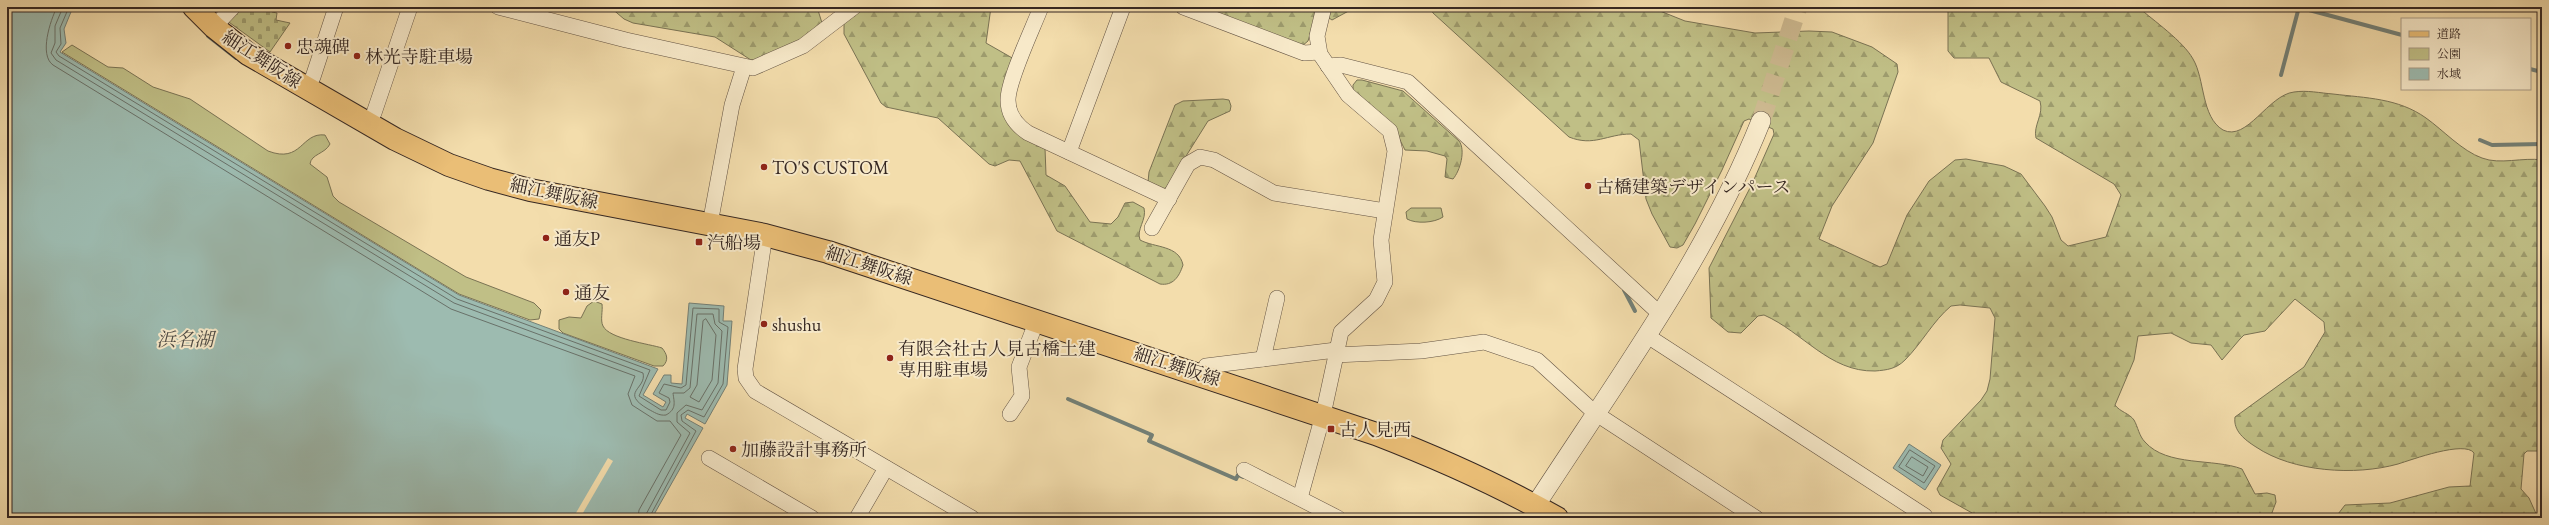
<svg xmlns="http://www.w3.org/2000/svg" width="2549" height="525" viewBox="0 0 2549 525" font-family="'EB Garamond','Noto Serif JP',serif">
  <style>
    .green { fill: #c0bf86; stroke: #7a7354 }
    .forest { fill: url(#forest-firs); stroke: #7a7354 }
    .cemetery { fill: url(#cemetery-stones); stroke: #7a7354 }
    .water { fill: #9dbbb0; stroke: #738077 }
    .pier { fill: #f3ddac }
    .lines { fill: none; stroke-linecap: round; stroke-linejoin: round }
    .shore { stroke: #697169; stroke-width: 1 }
    .stream { stroke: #738077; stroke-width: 4 }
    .tertiary-tunnel { stroke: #cdb990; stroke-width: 19; stroke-dasharray: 19 10; stroke-linecap: butt }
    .minor-casing { stroke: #645444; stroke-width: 16 }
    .tertiary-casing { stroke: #645444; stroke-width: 20 }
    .primary-casing { stroke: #352722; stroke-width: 24 }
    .minor { stroke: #f7e9c9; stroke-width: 15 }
    .tertiary { stroke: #f7e9c9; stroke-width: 19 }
    .primary { stroke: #eabe76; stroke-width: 22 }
    .poi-dot { fill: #8f2418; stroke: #f7e9c9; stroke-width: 1.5 }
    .labels { text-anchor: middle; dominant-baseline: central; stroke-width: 4; stroke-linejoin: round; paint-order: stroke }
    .poi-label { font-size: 18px; fill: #352722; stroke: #f7e9c9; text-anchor: start }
    .street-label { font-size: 18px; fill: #352722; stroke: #f7e9c9 }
    .water-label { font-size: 19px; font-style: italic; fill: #4f4c46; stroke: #f7e9c9 }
  </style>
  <defs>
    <pattern id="forest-firs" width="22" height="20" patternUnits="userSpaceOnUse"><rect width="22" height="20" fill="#c0bf86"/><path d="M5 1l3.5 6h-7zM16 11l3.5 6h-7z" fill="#9d9b6d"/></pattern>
    <pattern id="cemetery-stones" width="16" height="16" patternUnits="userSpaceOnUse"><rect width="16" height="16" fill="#c0bf86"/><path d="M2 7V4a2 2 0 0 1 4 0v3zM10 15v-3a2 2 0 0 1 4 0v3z" fill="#9d9b6d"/></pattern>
  </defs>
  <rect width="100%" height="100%" fill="#f3ddac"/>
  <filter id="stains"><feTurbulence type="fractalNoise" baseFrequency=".005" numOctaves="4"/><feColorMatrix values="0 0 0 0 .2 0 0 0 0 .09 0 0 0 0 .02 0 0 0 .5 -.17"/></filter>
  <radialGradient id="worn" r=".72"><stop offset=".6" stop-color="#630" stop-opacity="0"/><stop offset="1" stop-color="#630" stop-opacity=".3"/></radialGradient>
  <!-- green -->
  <g class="green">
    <path d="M72,45L108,67L123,68L153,87L190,99L268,151C302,164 301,132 325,135L330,144C325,154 311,154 310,164L327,177L333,196L339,202L466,277L534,303L541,310L539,319L530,320L459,294L62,52Z"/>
    <path d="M594,301L602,304C603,311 600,320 603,326C609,339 650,344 662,348C667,354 669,360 663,366H654L563,333L559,329V320L569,317L581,318L587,306Z"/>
  </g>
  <!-- forest -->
  <g class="forest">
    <path d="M610,7H817L822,23L800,42L762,60H751L715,37L633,23L624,19Z"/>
    <path d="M861,7H991L986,43L1014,59L1003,101L1045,148L1046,175L1065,186L1090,222L1111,224L1118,217L1125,203L1133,202L1144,208C1147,220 1136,229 1140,240C1155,248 1179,245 1183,265C1179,277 1173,286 1160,284L1057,231L1020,161L1009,160L995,166L989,164L938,118L886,107L881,103L844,34V24Z"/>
    <path d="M1220,7L1241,9L1318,7L1308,41L1302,46L1218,14Z"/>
    <path d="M1331,7H1356L1332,20L1329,18Z"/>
    <path d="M1430,7H1650L1685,21L1755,33L1809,31L1832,32L1872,47L1897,64L1898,72L1873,143L1832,206L1819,239L1880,267L1887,264L1907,215L1929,181L1955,160L1966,159L2004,166L2021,174L2045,206L2052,217L2061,240L2068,246L2106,237L2121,195L2114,184L2036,138C2033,125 2044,115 2040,101L2001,82L1989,58H1954L1948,51V7H2138C2154,21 2183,41 2193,59C2205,79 2201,117 2223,130C2247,142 2268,95 2294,92C2307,90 2320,93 2333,94C2366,98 2398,98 2426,118C2443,130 2462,151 2482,158C2500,165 2523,157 2542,160V451H2527L2524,454L2521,489L2529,498L2538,518H2335L2345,505L2390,503L2449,487L2470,486L2474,453C2465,440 2411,460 2398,464C2355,476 2293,472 2256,447C2245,440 2233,431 2235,417L2304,367L2325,332L2324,322L2295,299L2265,331L2244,335L2240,339L2222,360L2211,345L2191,343L2171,333L2138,336L2134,360L2115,405C2120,412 2129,413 2134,420C2138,427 2139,436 2145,442C2167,467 2214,458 2242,469L2255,494L2267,493L2275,495L2276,502L2270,518H1981L1940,495L1937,489L1951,464L1941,448L1943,440L1981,400L1987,391L1990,379L1995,318L1990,308L1960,305L1951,306C1933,321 1922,343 1905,360C1896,369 1887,370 1875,371C1829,372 1803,332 1764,315L1758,316L1741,333L1728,332L1711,318L1709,268L1752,184L1774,134L1773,129L1749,119L1744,121L1722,170L1695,224L1683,245L1677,248L1670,247L1652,214L1646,199L1639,140L1631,134C1607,134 1594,147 1569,137L1433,13Z"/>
    <path d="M1357,80H1362L1403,91L1459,141C1466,150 1460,171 1453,179L1445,177L1447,159L1445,156L1427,151L1405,150L1394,128L1353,92V85Z"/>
    <path d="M1223,99L1229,100L1231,106L1230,111L1208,121L1166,188L1162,189L1148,182L1149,172L1175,105L1183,101Z"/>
    <path d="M1411,208H1441L1443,217C1434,223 1416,224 1407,219L1406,212Z"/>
  </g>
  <!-- cemetery -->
  <path class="cemetery" d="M239,7H273L272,12L277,13L276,20L290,23L270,52L226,20Z"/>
  <!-- water -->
  <g class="water">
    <path d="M7,7H73L64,29L66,43L60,52L459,295L658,369L643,395L663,407L666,402L653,394L664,375H671V383L682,384L689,303L724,306L723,321H732L727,385L705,424L687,414L685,418L703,428L652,518H7Z"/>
    <path d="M1909,444L1941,465L1925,490L1893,468Z"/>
  </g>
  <!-- pier -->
  <path class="pier" d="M608,458L613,461L580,518H573Z"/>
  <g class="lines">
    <!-- shore -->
    <g class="shore">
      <path d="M57,7C50,21 39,55 53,65L451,309L635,376L628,394L632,405L657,421H670L681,435L639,510L638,518"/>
      <path d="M63,7L55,26V43L51,53L56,60L454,303L643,373C647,389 619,392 648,409C654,412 659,416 666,415C677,409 674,402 673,393H684L690,388L697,314H713L715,324L722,331L718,383L702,410L686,405L677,413V422L690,433L644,518"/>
      <path d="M69,7L60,28L61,44L56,52L59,56L457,299L650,370L639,396L661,410H666L670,402L669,398L659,393L664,384L681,388L686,385L693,308L719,309V322L728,327L723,384L704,417L688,410L681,415L682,421L696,431L649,518"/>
      <path d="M706,319L716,335L712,380L699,402L690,397L697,385L703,321Z"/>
      <path d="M1910,450L1935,466L1924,483L1899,467Z"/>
      <path d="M1912,457L1928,467L1923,476L1906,466Z"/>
    </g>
    <!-- stream -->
    <g class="stream">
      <path d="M2309,10L2402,35"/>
      <path d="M208,36L236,58"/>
      <path d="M2530,69L2542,72"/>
      <path d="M2281,75L2299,7"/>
      <path d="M2480,140L2492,145L2542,144"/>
      <path d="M1624,290L1635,311"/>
      <path d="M1068,399L1152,435L1149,441L1236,479L1238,475L1243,477"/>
    </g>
    <!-- tertiary-tunnel -->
    <path class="tertiary-tunnel" d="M1761,121L1798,7"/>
    <defs>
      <g id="minor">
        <path d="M498,7L626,40L753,68L803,46L854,7"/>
        <path d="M1041,7C1033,28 1008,80 1008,100C1008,115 1016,125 1028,133L1169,199"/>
        <path d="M1183,7L1304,53L1319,52"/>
        <path d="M214,27L233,7"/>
        <path d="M1328,66L1341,65L1408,82L1659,313"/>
        <path d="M306,88L313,77L336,7"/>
        <path d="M368,123L374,113L410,7"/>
        <path d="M1069,152L1123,7"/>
        <path d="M710,224L732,105L744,67"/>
        <path d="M1152,228L1188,164L1200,157L1214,160L1274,193L1385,211"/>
        <path d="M765,235L745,369L746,378L755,391L972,518"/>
        <path d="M1646,335L1925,516L1923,518"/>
        <path d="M1335,355L1421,351L1484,342L1537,360L1595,413L1756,518"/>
        <path d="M1263,359L1277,298"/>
        <path d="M1203,375L1206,366L1336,350"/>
        <path d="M1010,414L1022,396L1019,367L1037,320"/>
        <path d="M709,458L812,518"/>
        <path d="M1244,470L1338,518"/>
        <path d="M1300,498L1323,415L1341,332L1376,300L1385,282L1381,240L1395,151L1390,131L1348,95L1320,54L1317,36L1324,7"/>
        <path d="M857,518L886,468"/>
      </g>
      <path id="tertiary" d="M1535,506C1616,381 1706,259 1761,121"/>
      <path id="primary" d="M194,7L214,27L248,54L395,139L449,165L489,179L530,190L765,235L828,252L1376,434C1438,458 1499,485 1557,518"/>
    </defs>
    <!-- minor casing -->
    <use href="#minor" class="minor-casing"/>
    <!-- tertiary casing -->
    <use href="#tertiary" class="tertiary-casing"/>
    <!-- primary casing -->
    <use href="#primary" class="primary-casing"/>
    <!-- minor -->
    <use href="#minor" class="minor"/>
    <!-- tertiary -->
    <use href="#tertiary" class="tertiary"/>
    <!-- primary -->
    <use href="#primary" class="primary"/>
  </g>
  <!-- markers -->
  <g class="poi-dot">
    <circle cx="288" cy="46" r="4"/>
    <circle cx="357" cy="56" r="4"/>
    <circle cx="764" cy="167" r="4"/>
    <circle cx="1588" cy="186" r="4"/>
    <circle cx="546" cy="238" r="4"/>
    <rect x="695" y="238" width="8" height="8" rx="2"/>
    <circle cx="566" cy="292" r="4"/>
    <circle cx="764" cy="324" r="4"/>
    <circle cx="890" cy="358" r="4"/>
    <rect x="1327" y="425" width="8" height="8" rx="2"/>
    <circle cx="733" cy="449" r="4"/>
  </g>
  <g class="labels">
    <!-- poi labels -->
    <g class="poi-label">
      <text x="296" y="46">忠魂碑</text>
      <text x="365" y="56">林光寺駐車場</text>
      <text x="772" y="167">TO'S CUSTOM</text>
      <text x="1596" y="186">古橋建築デザインパース</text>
      <text x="554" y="238">通友P</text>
      <text x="707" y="242">汽船場</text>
      <text x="574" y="292">通友</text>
      <text x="772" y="324">shushu</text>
      <text x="898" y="348">有限会社古人見古橋土建<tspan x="898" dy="21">専用駐車場</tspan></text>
      <text x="1339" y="429">古人見西</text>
      <text x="741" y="449">加藤設計事務所</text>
    </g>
    <!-- street labels -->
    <g class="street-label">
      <text transform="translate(262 59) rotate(33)">細江舞阪線</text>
      <text transform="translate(554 193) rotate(12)">細江舞阪線</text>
      <text transform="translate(869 265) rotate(18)">細江舞阪線</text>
      <text transform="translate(1177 366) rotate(18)">細江舞阪線</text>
    </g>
    <!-- water labels -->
    <g class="water-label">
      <text x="185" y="339">浜名湖</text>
    </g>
  </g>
  <!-- margin -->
  <rect width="2549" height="525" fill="none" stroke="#f3ddac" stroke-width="24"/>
  <rect x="8" y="8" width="2533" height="509" fill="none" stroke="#352722" stroke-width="2"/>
  <rect x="12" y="12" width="2525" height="501" fill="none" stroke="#352722"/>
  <!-- legend -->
  <rect x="2401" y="18" width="130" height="72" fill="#f7e9c9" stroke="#a99b86"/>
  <rect x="2409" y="31" width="20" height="6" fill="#eabe76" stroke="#a99b86"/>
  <text x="2437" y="38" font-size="12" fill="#352722">道路</text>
  <rect x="2409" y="48" width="20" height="12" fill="#c0bf86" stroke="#a99b86"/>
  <text x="2437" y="58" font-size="12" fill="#352722">公園</text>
  <rect x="2409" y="68" width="20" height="12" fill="#9dbbb0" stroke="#a99b86"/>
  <text x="2437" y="78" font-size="12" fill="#352722">水域</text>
  <rect width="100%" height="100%" filter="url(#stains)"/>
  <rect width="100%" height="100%" fill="url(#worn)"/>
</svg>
